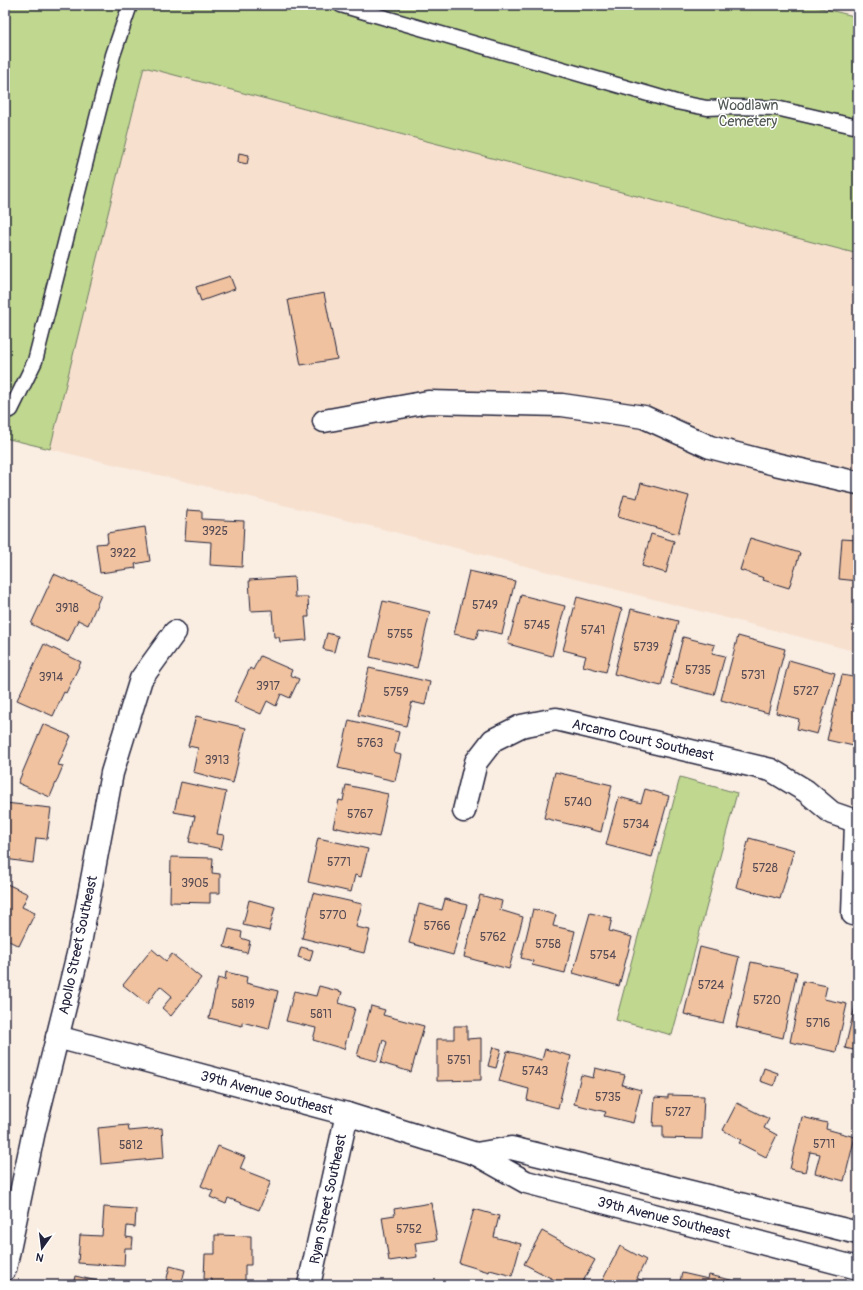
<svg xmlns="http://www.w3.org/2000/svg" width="863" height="1290" viewBox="0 0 863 1290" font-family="Pangolin,sans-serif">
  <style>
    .built { fill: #f7e0ce }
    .green { fill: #bfd78e; stroke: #707c64 }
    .building { fill: #f0c29f; stroke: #22223b }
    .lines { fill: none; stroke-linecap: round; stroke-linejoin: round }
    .lane-casing { stroke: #22223b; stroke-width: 17 }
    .street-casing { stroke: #22223b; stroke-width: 25 }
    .lane { stroke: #fff; stroke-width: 14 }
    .street { stroke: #fff; stroke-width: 22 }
    .labels { text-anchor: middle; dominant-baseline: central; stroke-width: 3; stroke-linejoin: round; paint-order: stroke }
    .number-label { font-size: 12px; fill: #564a54 }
    .park-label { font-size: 14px; fill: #515854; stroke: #fff }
    .street-label { font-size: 14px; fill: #22223b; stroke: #fff }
  </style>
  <rect width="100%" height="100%" fill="#faede2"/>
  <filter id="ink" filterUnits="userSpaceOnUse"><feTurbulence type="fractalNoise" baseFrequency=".025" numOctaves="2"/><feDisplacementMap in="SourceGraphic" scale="8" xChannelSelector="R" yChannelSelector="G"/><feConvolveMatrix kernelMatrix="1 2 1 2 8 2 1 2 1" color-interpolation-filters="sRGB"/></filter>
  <g filter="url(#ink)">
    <!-- built -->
    <path class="built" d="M144,67L858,254V652L371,526L50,449Z"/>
    <!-- green -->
    <g class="green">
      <path d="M5,5H809L858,17V254L144,67L50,449L5,438Z"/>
      <path d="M680,777L737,793L672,1035L616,1020Z"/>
    </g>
    <!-- building -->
    <g class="building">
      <path d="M239,153L249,155L247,164L238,162Z"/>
      <path d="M230,276L235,289L201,301L196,287Z"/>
      <path d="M324,293L337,359L301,365L288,300Z"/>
      <path d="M641,483L689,496L678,534L618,517L624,495L637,498Z"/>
      <path d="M187,510L202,511V519L244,521L242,567L210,565L211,542L185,540Z"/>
      <path d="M145,527L150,561L135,564L136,568L100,573L96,544L108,543L107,533Z"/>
      <path d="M651,534L674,541L666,573L642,566Z"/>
      <path d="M750,538L800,553L789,588L763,580L764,578L740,570Z"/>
      <path d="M842,539L858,540V581L839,579Z"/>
      <path d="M469,571L515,581L502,634L479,629L476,639L454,634Z"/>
      <path d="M54,574L101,595L88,625L78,620L68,642L31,624Z"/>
      <path d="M294,577L295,597H308L309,617H305L307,640L280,642L279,637H274L272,610L251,611L249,580Z"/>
      <path d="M521,595L565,606L552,656L508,644Z"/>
      <path d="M577,597L622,609L606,672L583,666L586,656L563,650Z"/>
      <path d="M383,601L430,612L417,668L370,657Z"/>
      <path d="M631,609L678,621L661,686L614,674Z"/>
      <path d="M327,633L338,636L334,652L323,649Z"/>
      <path d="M738,636L785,649L768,713L721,700Z"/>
      <path d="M683,637L715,645L712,653L725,656L714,695L671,684Z"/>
      <path d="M44,644L81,662L66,693L64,692L53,716L17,700Z"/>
      <path d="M260,656L292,670L290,675L299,679L290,698L281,694L276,706L267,701L261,714L234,702L250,668L253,670Z"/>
      <path d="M789,660L835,673L817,734L797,729L799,719L776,713Z"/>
      <path d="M369,668L430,682L425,705L412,702L406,726L358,715Z"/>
      <path d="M842,675L858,678V747L827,740Z"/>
      <path d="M196,716L246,728L233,783L193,772L198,748L188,746Z"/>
      <path d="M349,720L399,732L394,753L401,755L395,781L338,768Z"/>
      <path d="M43,724L71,736L58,765L63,766L50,797L18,783Z"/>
      <path d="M555,772L612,785L601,832L544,818Z"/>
      <path d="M181,782L226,792L217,834L224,835L221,849L189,842L195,816L174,812Z"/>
      <path d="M346,785L388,794L379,837L333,827L339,800L343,801Z"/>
      <path d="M645,789L669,796L652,857L606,845L619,797L641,803Z"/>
      <path d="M5,803L51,808L47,839L36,838L33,863L5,859Z"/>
      <path d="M318,838L368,849L361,877L355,875L351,892L308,882Z"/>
      <path d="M749,838L794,850L780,899L736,887Z"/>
      <path d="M171,857L213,858L212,873L220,874V893H210V903L170,902Z"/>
      <path d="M5,883L28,894L22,907L35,913L19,946L5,939Z"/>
      <path d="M313,893L362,904L356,927L370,930L364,953L302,938Z"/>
      <path d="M480,895L502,901L500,910L523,917L509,969L464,957Z"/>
      <path d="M445,899L467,905L453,955L409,943L419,904L442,910Z"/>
      <path d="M249,900L275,907L269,931L243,925Z"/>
      <path d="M533,909L556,915L553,926L575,931L565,973L532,965L533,961L521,958Z"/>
      <path d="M590,913L612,918L609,931L632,937L619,986L573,973Z"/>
      <path d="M229,929L242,932L241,938L250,941L247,953L224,947Z"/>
      <path d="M301,947L313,950L310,961L298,957Z"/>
      <path d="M700,947L739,957L723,1023L684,1014Z"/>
      <path d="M152,949L166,961L172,954L201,978L171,1016L162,1008L172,996L160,986L147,1004L123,985Z"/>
      <path d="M751,962L797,972L783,1038L736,1027Z"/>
      <path d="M226,972L247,977L246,983L278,991L269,1029L242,1022V1026L209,1018L218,978L225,980Z"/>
      <path d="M5,976L8,977L6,1014H5Z"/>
      <path d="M803,981L827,986L824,999L847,1004L836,1052L790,1042Z"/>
      <path d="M319,986L342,992L339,1003L355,1008L344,1049L313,1040L316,1028L286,1021L294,991L316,996Z"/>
      <path d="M857,998H858V1051L845,1048Z"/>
      <path d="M371,1006L385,1010L383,1015L424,1026L411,1072L381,1063L387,1042L383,1040L377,1061L357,1056Z"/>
      <path d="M454,1026H467V1039L481,1038V1080L437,1081V1039H454Z"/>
      <path d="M493,1047L501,1049L496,1068L488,1066Z"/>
      <path d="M545,1049L571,1056L558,1108L527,1100L529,1089L499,1081L507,1051L542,1060Z"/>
      <path d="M595,1068L625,1075L622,1085L641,1090L633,1123L604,1116L606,1112L574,1104L581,1075L593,1078Z"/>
      <path d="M764,1068L778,1073L774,1086L760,1081Z"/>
      <path d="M668,1095L704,1096L702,1139L663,1138V1126H653L655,1097L668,1098Z"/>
      <path d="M737,1103L769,1119L764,1128L777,1135L766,1157L739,1143L741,1140L723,1130Z"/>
      <path d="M802,1117L827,1123L826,1129L855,1137L844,1181L815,1173L820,1154L810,1152L805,1172L790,1169Z"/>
      <path d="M128,1125L129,1131L162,1128L164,1158L101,1164L98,1128Z"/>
      <path d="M218,1146L245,1157L240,1169L271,1181L259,1210L228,1198L226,1204L210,1197L213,1191L201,1186Z"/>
      <path d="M431,1203L437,1240L415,1243L417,1257L389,1261L382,1217L395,1215L394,1209Z"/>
      <path d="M104,1207L136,1209L135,1227L127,1226L126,1237L133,1238L132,1248H125L124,1266L78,1263L80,1235L102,1236Z"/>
      <path d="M474,1209L499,1216L494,1237L521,1244L512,1276L490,1270L489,1272L459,1263Z"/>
      <path d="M542,1231L595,1260L581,1285H564L524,1264Z"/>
      <path d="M215,1235L251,1236V1265H245V1285H212V1279H204L205,1254H215Z"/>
      <path d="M620,1246L646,1260L637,1278L650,1285H600Z"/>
      <path d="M170,1266L185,1270L181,1285L166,1282Z"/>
      <path d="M682,1273L708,1279L709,1275L744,1283L743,1285H679Z"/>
      <path d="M75,1276L115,1285H73Z"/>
    </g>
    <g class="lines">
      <defs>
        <g id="lane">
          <path d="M341,5L676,102L707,108L731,107L776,108L858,127"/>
          <path d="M11,410L35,361L113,55L130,5"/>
        </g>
        <g id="street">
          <path d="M324,421L428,402L562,405L644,417L710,447L775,464L858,483"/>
          <path d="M464,811L476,762L493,740L521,726L556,719L771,770L806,791L832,813L858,822"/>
          <path d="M853,914L856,822"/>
          <path d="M57,1037L347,1114L476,1154"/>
          <path d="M858,1233L511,1148L476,1154L526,1182L858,1268"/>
          <path d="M5,1269L34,1131L78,954L112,773L141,679L175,632"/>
          <path d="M309,1285L347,1114"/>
        </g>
      </defs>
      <!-- lane casing -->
      <use href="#lane" class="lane-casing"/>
      <!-- street casing -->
      <use href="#street" class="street-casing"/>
      <!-- lane -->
      <use href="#lane" class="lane"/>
      <!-- street -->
      <use href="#street" class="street"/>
    </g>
  </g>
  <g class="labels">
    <!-- number labels -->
    <g class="number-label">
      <text x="215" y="531">3925</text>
      <text x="123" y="553">3922</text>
      <text x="485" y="605">5749</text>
      <text x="67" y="608">3918</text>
      <text x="537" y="625">5745</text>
      <text x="593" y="630">5741</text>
      <text x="400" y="634">5755</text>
      <text x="646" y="647">5739</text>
      <text x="698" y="670">5735</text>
      <text x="753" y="675">5731</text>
      <text x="51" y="677">3914</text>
      <text x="268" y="686">3917</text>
      <text x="806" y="691">5727</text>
      <text x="396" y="692">5759</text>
      <text x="370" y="743">5763</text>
      <text x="217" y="760">3913</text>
      <text x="578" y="802">5740</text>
      <text x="360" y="814">5767</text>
      <text x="636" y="824">5734</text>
      <text x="339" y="862">5771</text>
      <text x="765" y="868">5728</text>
      <text x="195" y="883">3905</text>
      <text x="333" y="915">5770</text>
      <text x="437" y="926">5766</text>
      <text x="493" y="937">5762</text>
      <text x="548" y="944">5758</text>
      <text x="603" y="955">5754</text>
      <text x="711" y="985">5724</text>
      <text x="767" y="1000">5720</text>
      <text x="243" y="1004">5819</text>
      <text x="321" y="1014">5811</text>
      <text x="818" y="1023">5716</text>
      <text x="459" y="1060">5751</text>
      <text x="535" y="1071">5743</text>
      <text x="608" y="1097">5735</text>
      <text x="678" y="1112">5727</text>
      <text x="824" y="1144">5711</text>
      <text x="131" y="1145">5812</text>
      <text x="409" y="1229">5752</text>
    </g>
    <!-- park labels -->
    <g class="park-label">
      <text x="748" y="105">Woodlawn<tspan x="748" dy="16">Cemetery</tspan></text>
    </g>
    <!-- street labels -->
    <g class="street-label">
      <text transform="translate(643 740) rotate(13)">Arcarro Court Southeast</text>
      <text transform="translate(78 945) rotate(-78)">Apollo Street Southeast</text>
      <text transform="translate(267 1093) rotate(15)">39th Avenue Southeast</text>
      <text transform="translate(328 1199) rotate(-78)">Ryan Street Southeast</text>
      <text transform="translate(664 1218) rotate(14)">39th Avenue Southeast</text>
    </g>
  </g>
  <!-- margin -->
  <rect width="863" height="1290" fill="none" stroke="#fff" stroke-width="20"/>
  <rect x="10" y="10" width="843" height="1270" fill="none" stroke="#22223b" stroke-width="1.5" filter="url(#ink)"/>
  <!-- north arrow -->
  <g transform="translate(42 1248) rotate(194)" stroke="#ffffff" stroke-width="3" paint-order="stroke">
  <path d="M0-3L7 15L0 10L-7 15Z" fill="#22223b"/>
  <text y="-6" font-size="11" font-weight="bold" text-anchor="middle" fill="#22223b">N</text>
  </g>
</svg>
